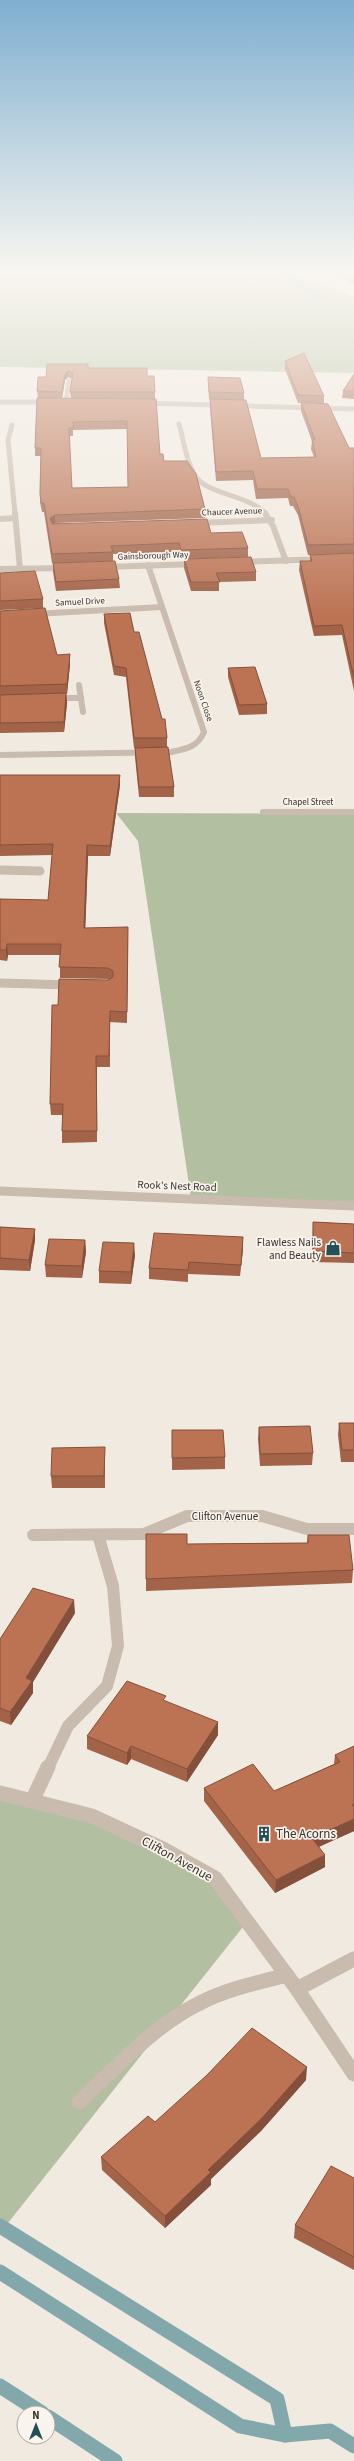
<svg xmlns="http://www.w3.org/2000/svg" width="354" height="2461" viewBox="0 0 354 2461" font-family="'Source Sans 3',sans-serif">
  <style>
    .green { fill: #b3bfa1 }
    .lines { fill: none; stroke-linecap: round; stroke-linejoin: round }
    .stream-far1 { stroke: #82a8ac; stroke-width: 5 }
    .stream { stroke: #82a8ac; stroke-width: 15 }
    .service-far1 { stroke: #c9bbad; stroke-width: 5 }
    .service { stroke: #c9bbad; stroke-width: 15 }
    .minor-far4 { stroke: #c9bbad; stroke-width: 5 }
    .minor-far3 { stroke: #c9bbad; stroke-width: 6 }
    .minor-far2 { stroke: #c9bbad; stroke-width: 9 }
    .minor-far1 { stroke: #c9bbad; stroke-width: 12 }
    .minor { stroke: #c9bbad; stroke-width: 15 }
    .tertiary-far1 { stroke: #c9bbad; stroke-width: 5 }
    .tertiary { stroke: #c9bbad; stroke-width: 9 }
    .wall { fill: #a26348; fill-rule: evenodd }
    .shaded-wall { fill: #84503b }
    .building { fill: #bc7354; stroke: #84503b; fill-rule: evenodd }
    .labels { text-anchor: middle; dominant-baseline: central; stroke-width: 3.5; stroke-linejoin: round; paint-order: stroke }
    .far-street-label { font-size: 9px; fill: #38302b; stroke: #f9f4ed }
    .street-label { font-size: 11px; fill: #38302b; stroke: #f9f4ed }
    .poi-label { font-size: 11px; fill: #38302b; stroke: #f9f4ed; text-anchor: end }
    .near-poi-label { font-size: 13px; fill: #38302b; stroke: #f9f4ed; text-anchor: start }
    .near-street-label { font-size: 13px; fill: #38302b; stroke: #f9f4ed }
  </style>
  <rect width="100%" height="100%" fill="#f1eae0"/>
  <!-- green -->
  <g class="green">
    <path d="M0,273H271L313,279L354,297V373L0,367Z"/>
    <path d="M116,813L354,814V1206L191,1198L138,841Z"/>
    <path d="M0,1793L92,1816L215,1878L246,1923L4,2228L0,2226Z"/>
  </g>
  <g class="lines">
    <!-- stream-far1 -->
    <path class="stream-far1" d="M281,273L324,298"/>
    <!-- stream -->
    <g class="stream">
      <path d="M0,2226L277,2399L285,2435"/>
      <path d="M0,2272L240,2426L285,2435L330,2431L354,2446"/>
      <path d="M0,2386L42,2413"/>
      <path d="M48,2417L115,2461"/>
    </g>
    <!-- service-far1 -->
    <path class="service-far1" d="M66,402L69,381"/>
    <!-- service -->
    <path class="service" d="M79,2102C117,2067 153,2026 200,2003C227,1989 257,1983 287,1975"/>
    <!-- minor-far4 -->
    <g class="minor-far4">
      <path d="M179,424C184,441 186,462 196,477C209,495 247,494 266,514"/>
      <path d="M12,425L8,440L15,514"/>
    </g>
    <!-- minor-far3 -->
    <g class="minor-far3">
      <path d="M15,513L20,569"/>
      <path d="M265,513L273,526L286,561"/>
      <path d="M0,519L15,518"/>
      <path d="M196,523L272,520"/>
      <path d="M240,562L324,559"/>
      <path d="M104,567L198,564"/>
      <path d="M0,569L66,568"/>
      <path d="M34,614L162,607"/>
      <path d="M79,685L83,712"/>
      <path d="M53,698H81"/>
      <path d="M0,755L171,752C186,749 198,747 204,732L148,565"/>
      <path d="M263,812H354"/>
    </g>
    <!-- minor-far2 -->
    <g class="minor-far2">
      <path d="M0,870L40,871"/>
      <path d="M0,983L72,985"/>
    </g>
    <!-- minor-far1 -->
    <g class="minor-far1">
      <path d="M33,1535L144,1534L187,1516H262L307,1529H354"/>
      <path d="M48,1768L68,1726L107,1686L118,1646L113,1586L98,1535"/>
    </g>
    <!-- minor -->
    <g class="minor">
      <path d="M0,1793L92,1816L163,1849L215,1878L297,1989L354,2074"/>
      <path d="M33,1799L48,1767"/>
      <path d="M297,1989L354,1959"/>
    </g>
    <!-- tertiary-far1 -->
    <g class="tertiary-far1">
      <path d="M0,402H50"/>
      <path d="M142,403L354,409"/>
    </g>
    <!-- tertiary -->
    <path class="tertiary" d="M0,1191L354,1206"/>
  </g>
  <!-- wall -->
  <g class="wall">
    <path d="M330,273H354V285Z"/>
    <path d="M285,361L324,396V403L349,448H354V691L342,635L314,636L299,570L300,561H310V555L354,553L308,555L298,515L293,506H290L288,498L256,499L253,480L216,481L210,408V400L209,399L208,385V377L244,393V400L261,458L314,457L311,449L312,441L301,411V403H298L285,369Z"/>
    <path d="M47,364L88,368L147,376L155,392V399L71,398L70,392L72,379L68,377L65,380L62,398H38L37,391L46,377Z"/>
    <path d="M354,374V399L342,398L343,391Z"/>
    <path d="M37,398L156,399L160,454L164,461L205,509V518L55,523L211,533L248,548V557L181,559L179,552L113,554V561L52,563L44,512H42L40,502L41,456H35V448ZM127,429L128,487L72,488L69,436H73V430Z"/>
    <path d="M184,559L256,572V581L219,582V591H191L184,568Z"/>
    <path d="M53,563L119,579L120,588L56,591L53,572Z"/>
    <path d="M0,573L43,599V608L0,610Z"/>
    <path d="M0,611L57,655L70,664L67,694H66L67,703L64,732L0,733Z"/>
    <path d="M104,614L134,632L167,738V747L174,787V797H139L135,757V748H134L126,677L114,675L104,623Z"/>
    <path d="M228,668L267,704V714L239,715L228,677Z"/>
    <path d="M0,775H120V785L110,856H88L85,928L128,938L127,1023L110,1022V1067H97V1142L62,1143V1131L63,1115H51L50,1104L58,1005L109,979L60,978V955H8L7,961L0,960V899L48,900L52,855L0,856Z"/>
    <path d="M313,1222L354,1224V1263L312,1262Z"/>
    <path d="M0,1227L35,1229V1240L30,1271L0,1270Z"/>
    <path d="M85,1240L86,1252L82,1278L46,1277L45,1265Z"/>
    <path d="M243,1249L240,1276L188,1274V1282L149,1279V1268Z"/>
    <path d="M135,1255L131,1284L99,1283V1271Z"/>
    <path d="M339,1423H354V1462H341L338,1435Z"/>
    <path d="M259,1427L313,1453L312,1465L260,1466L258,1439Z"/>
    <path d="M172,1443L225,1457V1469L172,1470Z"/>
    <path d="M105,1460V1488H52L51,1476Z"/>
    <path d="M146,1534L187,1544L307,1543L308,1535L353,1570L352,1583L146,1591Z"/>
    <path d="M75,1613L33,1682V1693L11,1725L0,1721V1639Z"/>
    <path d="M166,1701L218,1735L187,1782L131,1759L127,1765L87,1749V1736Z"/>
    <path d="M354,1746V1831L319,1847L325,1867L275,1893L204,1801V1788L274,1791L334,1764L335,1755Z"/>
    <path d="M306,2080L261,2131L211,2179V2185L165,2228L102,2170L101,2157L155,2122Z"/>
    <path d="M354,2178V2270L294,2238L295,2225Z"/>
  </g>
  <!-- shaded-wall -->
  <g class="shaded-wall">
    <path d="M68,371V377L65,380L62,398V392L65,374Z"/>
    <path d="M55,515V523L51,526L50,518Z"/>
    <path d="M70,654V664L67,694V684Z"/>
    <path d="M66,693L67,703L64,732V722Z"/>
    <path d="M120,775V785L110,856V846Z"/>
    <path d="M87,845L88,856L85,938L84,928Z"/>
    <path d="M7,944L8,955L7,961L6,950Z"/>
    <path d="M35,1229V1240L30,1271L29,1260Z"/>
    <path d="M243,1237V1249L240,1276L241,1265Z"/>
    <path d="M85,1240L86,1252L82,1278V1266Z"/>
    <path d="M134,1243L135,1255L131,1284V1272Z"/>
    <path d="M74,1600L75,1613L33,1682V1693L11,1725L10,1712L26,1678Z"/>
    <path d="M218,1722V1735L187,1782V1769Z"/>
    <path d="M131,1746V1759L127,1765V1753Z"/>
    <path d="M354,1819V1831L311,1850L312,1838Z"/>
    <path d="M325,1855V1867L275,1893L276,1880Z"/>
    <path d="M307,2067L306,2080L261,2131L211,2179V2185L165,2228V2216L208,2170Z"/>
  </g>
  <!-- building -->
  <g class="building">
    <path d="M344,273H354V278Z"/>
    <path d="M304,353L324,396L298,395L285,361Z"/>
    <path d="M47,364H88V368H147V376H154L155,392H70L73,373L68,371L65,374L62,392L37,391L38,377H46Z"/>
    <path d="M354,374V391H343Z"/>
    <path d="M208,377L240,378L244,393L209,392Z"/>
    <path d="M37,398L156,399L160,454H163L164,461H187L196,474L205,509L55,515L50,518L52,524L207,519L211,533L242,532L248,548L181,550L179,543L111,546L113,552L52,554L44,503H41L40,494L41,448H35ZM127,421L128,487L72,488L69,428H73V422Z"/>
    <path d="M210,399L246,400L261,458L316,457L312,440H315L301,402L328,404L349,448H354V544L308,545L298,506L294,497H291L288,489H257L253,471L216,472Z"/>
    <path d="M354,553V678L342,625L314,626L300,561H312L310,555Z"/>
    <path d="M251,557L256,572L216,573L220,582H191L184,559Z"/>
    <path d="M115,561L119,579L56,582L53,563Z"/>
    <path d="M35,571L43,599L0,601V573Z"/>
    <path d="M45,608L57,655L70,654L67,684L0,686V611Z"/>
    <path d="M130,613L134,632H139L162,719H165L167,738H134L126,668L114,666L104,614Z"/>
    <path d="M255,667L267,704L239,705L228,668Z"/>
    <path d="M66,693L64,722L0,723V695Z"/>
    <path d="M168,747L174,787H139L135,748Z"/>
    <path d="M0,775H120L110,846L87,845L84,928L128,927L127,1012L110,1011L109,1056H96L97,1131H62L63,1104H50L52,1005H58L59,979L108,980L113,977V971L108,968L59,967L61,944H7L6,950H0V899L48,900L53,844L0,845Z"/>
    <path d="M313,1222L354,1224V1253L313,1251Z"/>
    <path d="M0,1227L35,1229L29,1260L0,1258Z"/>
    <path d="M154,1233L243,1237L241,1265L189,1262L188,1270L149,1268Z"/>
    <path d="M49,1239L85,1240L82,1266L45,1265Z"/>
    <path d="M103,1242L134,1243L131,1272L99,1271Z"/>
    <path d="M339,1423H354V1450H342Z"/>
    <path d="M310,1426L313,1453L260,1454L259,1427Z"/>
    <path d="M172,1430H223L225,1457L172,1458Z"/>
    <path d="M105,1447L104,1476H51L52,1448Z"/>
    <path d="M146,1534H187V1544L308,1543V1535H349L353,1570L146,1579Z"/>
    <path d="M33,1588L74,1600L26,1678L32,1681L10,1712L0,1708V1639Z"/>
    <path d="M127,1681L166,1696L163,1700L218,1722L187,1769L131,1746L127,1753L87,1736Z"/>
    <path d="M354,1746V1804L352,1805L354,1807V1819L312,1838L325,1855L276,1880L204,1788L253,1764L274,1791L340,1762L335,1755Z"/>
    <path d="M252,2028L307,2067L262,2118L208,2170L211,2172L165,2216L101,2157L148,2116L155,2122L207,2075Z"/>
    <path d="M331,2166L354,2178V2257L295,2225Z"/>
  </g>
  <!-- sky -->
  <linearGradient id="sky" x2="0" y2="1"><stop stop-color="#7fafd0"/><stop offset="0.44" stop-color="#f9f6f1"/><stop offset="1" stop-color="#f9f6f1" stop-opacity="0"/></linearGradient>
  <rect width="354" height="618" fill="url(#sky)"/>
  <!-- icons -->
  <defs>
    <symbol id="shop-bare" viewBox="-9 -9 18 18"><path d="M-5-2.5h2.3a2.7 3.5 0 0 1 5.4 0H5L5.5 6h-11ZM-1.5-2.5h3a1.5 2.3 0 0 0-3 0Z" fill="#244f56" stroke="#f9f4ed" stroke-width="2.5" paint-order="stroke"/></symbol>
    <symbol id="building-bare" viewBox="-9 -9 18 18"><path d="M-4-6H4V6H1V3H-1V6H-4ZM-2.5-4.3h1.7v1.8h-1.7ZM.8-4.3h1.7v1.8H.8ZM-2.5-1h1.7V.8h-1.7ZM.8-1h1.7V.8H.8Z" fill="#244f56" stroke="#f9f4ed" stroke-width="2.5" paint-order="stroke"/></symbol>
  </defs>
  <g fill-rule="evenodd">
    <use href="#shop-bare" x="322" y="1237" width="22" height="22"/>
    <use href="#building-bare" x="253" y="1823" width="22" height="22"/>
  </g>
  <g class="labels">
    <!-- far-street labels -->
    <g class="far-street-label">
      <text transform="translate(232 512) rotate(-2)">Chaucer Avenue</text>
      <text transform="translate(153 556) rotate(-2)">Gainsborough Way</text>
      <text transform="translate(80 602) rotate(-3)">Samuel Drive</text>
      <text transform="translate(203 701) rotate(71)">Noon Close</text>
      <text x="308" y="802">Chapel Street</text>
    </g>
    <!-- street labels -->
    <g class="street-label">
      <text transform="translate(177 1186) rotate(2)">Rook's Nest Road</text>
      <text x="225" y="1516">Clifton Avenue</text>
    </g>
    <!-- poi labels -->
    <g class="poi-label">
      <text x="321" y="1242">Flawless Nails<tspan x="321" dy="13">and Beauty</tspan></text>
    </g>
    <!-- near-poi labels -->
    <g class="near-poi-label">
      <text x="276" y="1834">The Acorns</text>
    </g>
    <!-- near-street labels -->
    <g class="near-street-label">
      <text transform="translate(177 1859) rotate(29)">Clifton Avenue</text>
    </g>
  </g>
  <!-- north arrow -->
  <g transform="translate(36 2425)"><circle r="19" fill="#f9f4ed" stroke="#aca69f"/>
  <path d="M0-3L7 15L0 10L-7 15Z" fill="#244f56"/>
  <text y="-6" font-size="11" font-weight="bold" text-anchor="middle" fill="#38302b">N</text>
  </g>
</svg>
